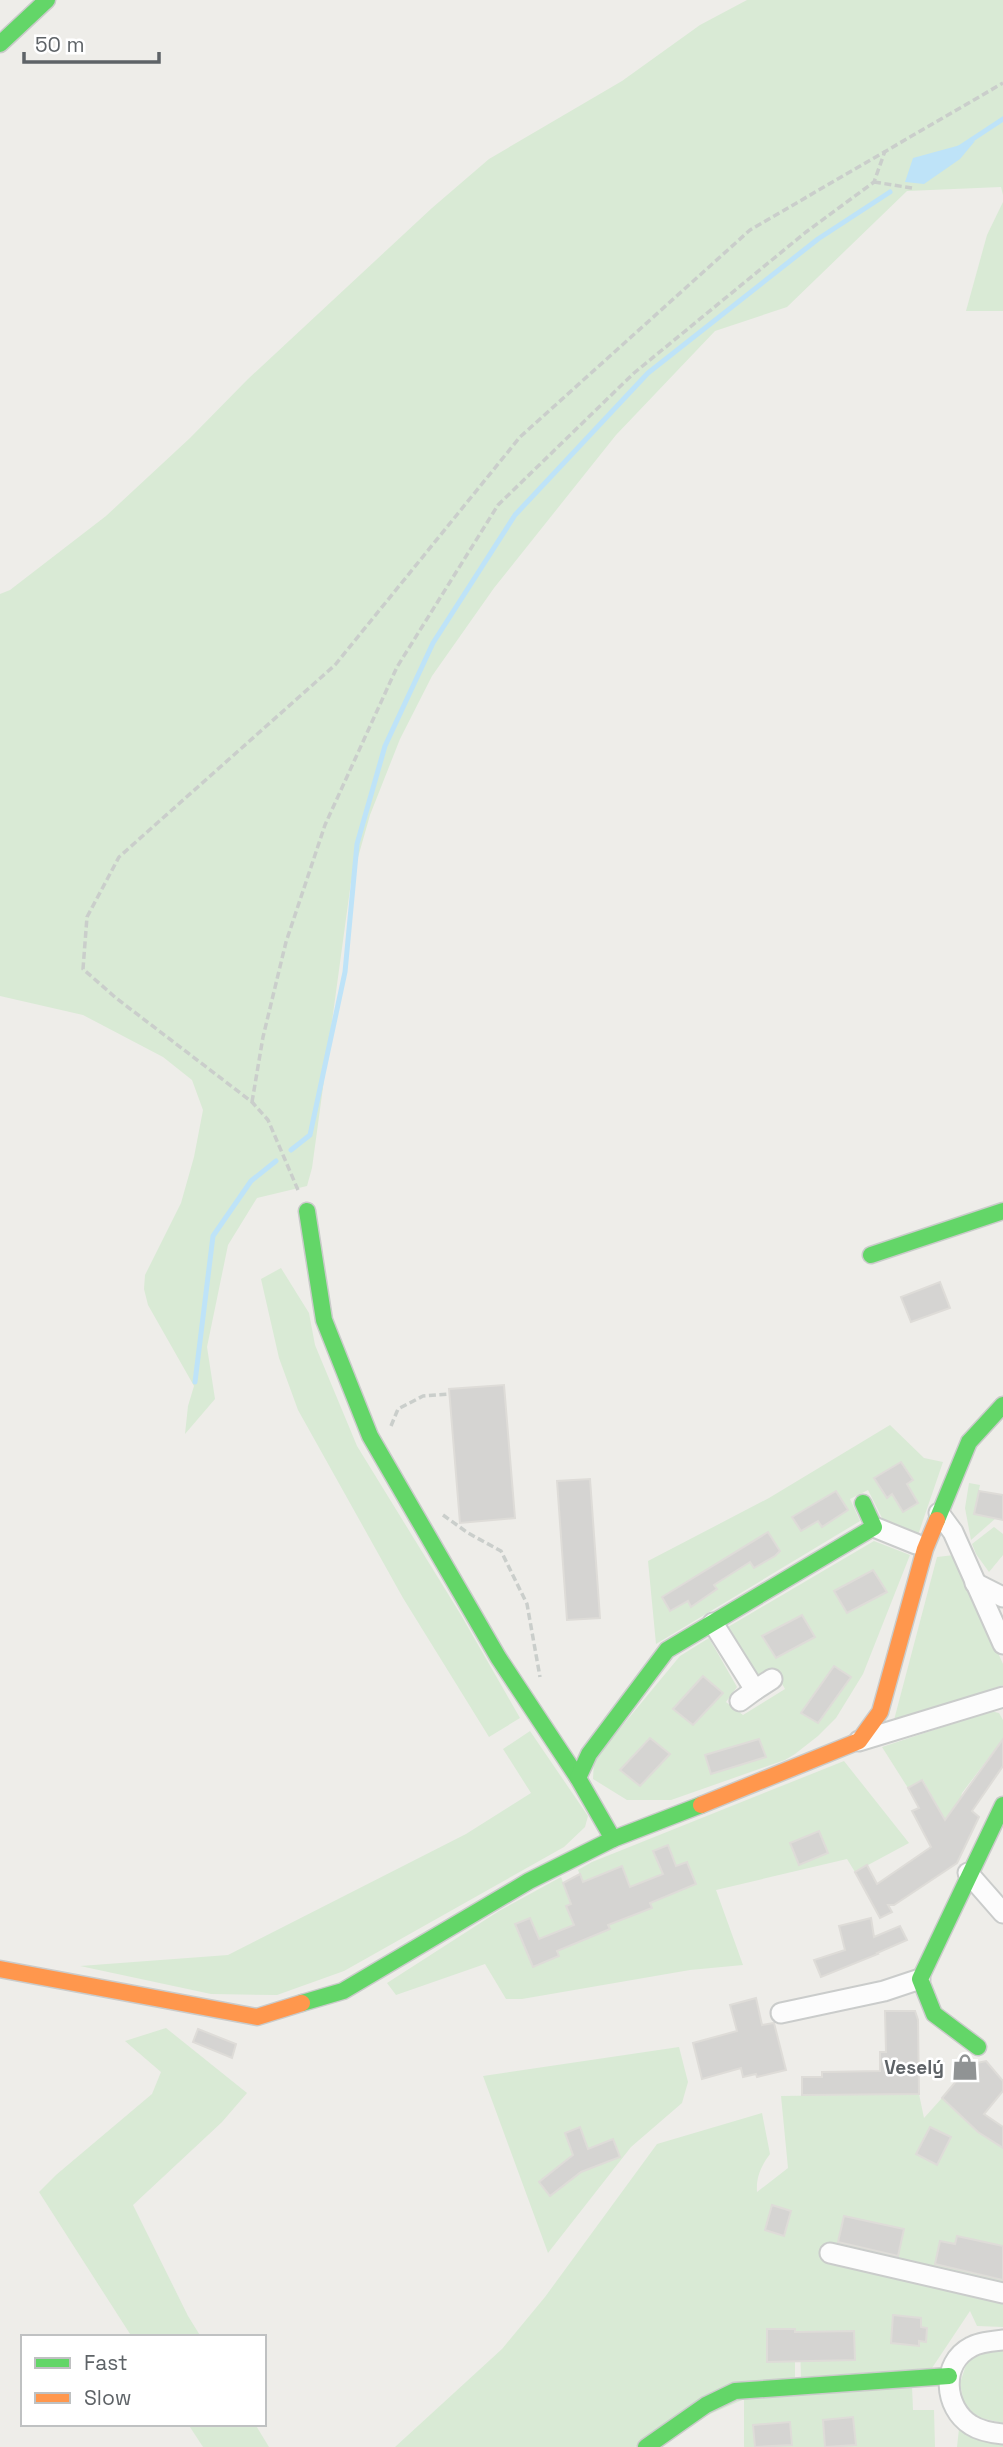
<svg xmlns="http://www.w3.org/2000/svg" width="1003" height="2447" viewBox="0 0 1003 2447" font-family="'Space Grotesk',sans-serif">
  <style>
    .green { fill: #d9ead5 }
    .water { fill: #bee3f8 }
    .lines { fill: none; stroke-linecap: round; stroke-linejoin: round }
    .stream { stroke: #bee3f8; stroke-width: 5 }
    .building { fill: #d5d4d2; stroke: #dedcd8; stroke-width: 2 }
    .street-casing { stroke: #cacccb; stroke-width: 23 }
    .fast-casing { stroke: #cacbca; stroke-width: 19 }
    .slow-casing { stroke: #cacbca; stroke-width: 19 }
    .path { stroke: #cacecb; stroke-width: 3.5; stroke-dasharray: 7 3.5; stroke-linecap: butt }
    .street { stroke: #fcfcfc; stroke-width: 19 }
    .fast { stroke: #63d668; stroke-width: 16 }
    .slow { stroke: #ff974d; stroke-width: 16 }
    .labels { text-anchor: middle; dominant-baseline: central; stroke-width: 5; stroke-linejoin: round; paint-order: stroke }
    .poi-label { font-size: 19px; font-weight: bold; fill: #5e6367; stroke: #fff; text-anchor: end }
  </style>
  <rect width="100%" height="100%" fill="#eeede9"/>
  <!-- green -->
  <g class="green">
    <path d="M747,0H1003V195L1001,187L907,191L787,307L715,331L616,435L494,588L432,676L400,739L370,815L351,882L312,1168L307,1186L257,1198L228,1245L207,1347L215,1399L185,1434L188,1406L194,1386L148,1305L144,1289L145,1275L181,1203L194,1157L203,1110L192,1080L163,1057L83,1015L0,996V594L10,590L106,516L190,438L248,379L432,208L489,159L622,81L700,25Z"/>
    <path d="M1003,202V311H966L987,235Z"/>
    <path d="M281,1268L309,1313L315,1345L357,1446L461,1615L520,1718L489,1737L403,1598L298,1410L279,1358L261,1279Z"/>
    <path d="M890,1425L924,1458L943,1462L918,1535L884,1522L868,1490L850,1499L860,1521L656,1644L648,1561L769,1498Z"/>
    <path d="M969,1483L980,1485L974,1514L996,1518L971,1540L965,1508Z"/>
    <path d="M994,1527L1003,1534V1555L989,1572L976,1554L972,1544Z"/>
    <path d="M874,1541L910,1555L863,1674L836,1718L818,1736L795,1754L785,1760L671,1800H627L593,1779L594,1760L680,1656L709,1638L737,1687L726,1702L743,1715L785,1689L774,1670L763,1676L756,1673L728,1627Z"/>
    <path d="M954,1555L1003,1664V1685L877,1730L894,1720L937,1557Z"/>
    <path d="M991,1711L999,1713L1003,1720V1739L962,1793L956,1816L945,1820L923,1780L908,1788L882,1747Z"/>
    <path d="M530,1731L588,1816L585,1827L564,1847L344,1971L277,1995L211,1994L80,1966L228,1955L466,1834L531,1793L503,1749Z"/>
    <path d="M844,1761L909,1843L855,1872L847,1859L716,1890L743,1965L690,1970L522,1999H506L485,1964L396,1995L387,1983L499,1911L561,1877L567,1893L584,1886L578,1870L592,1862Z"/>
    <path d="M166,2028L247,2093L222,2122L133,2205L188,2316L201,2337H132L39,2192L56,2175L152,2094L161,2072L125,2041Z"/>
    <path d="M679,2047L688,2082L682,2103L631,2147L548,2253L483,2076Z"/>
    <path d="M919,2094L924,2118L942,2098L976,2131L1003,2148V2327L977,2326L970,2311L932,2368L801,2377L800,2347L767,2329L768,2362H795V2377L635,2447H395L502,2349L545,2297L657,2144L762,2113L770,2154C761,2166 756,2177 757,2192L788,2168L781,2096Z"/>
    <path d="M988,2349L1003,2351V2423L976,2417L964,2404L960,2383L967,2362Z"/>
    <path d="M912,2386L913,2410H934L935,2447H744V2397Z"/>
    <path d="M188,2424H255L269,2447H203Z"/>
    <path d="M959,2429L986,2442L1003,2444V2447H957Z"/>
  </g>
  <!-- water -->
  <path class="water" d="M975,141L960,159L924,184L905,182L913,158Z"/>
  <g class="lines">
    <!-- stream -->
    <g class="stream">
      <path d="M959,148L1003,119"/>
      <path d="M291,1150L310,1135L345,972L357,844L385,746L433,643L515,515L648,373L818,239L890,192"/>
      <path d="M195,1382L213,1236L251,1181L276,1161"/>
    </g>
  </g>
  <!-- building -->
  <g class="building">
    <path d="M940,1282L950,1308L911,1322L901,1297Z"/>
    <path d="M504,1385L515,1518L460,1523L449,1389Z"/>
    <path d="M901,1462L913,1480L907,1484L918,1503L903,1512L892,1494L887,1498L874,1478Z"/>
    <path d="M590,1479L600,1618L567,1620L557,1481Z"/>
    <path d="M836,1491L848,1510L822,1527L818,1521L801,1531L792,1517Z"/>
    <path d="M979,1491L1003,1495V1520L974,1514Z"/>
    <path d="M768,1532L780,1551L775,1556L754,1568L750,1562L714,1585L717,1589L691,1607L688,1601L670,1611L662,1597Z"/>
    <path d="M873,1570L887,1592L847,1613L834,1591Z"/>
    <path d="M802,1615L815,1637L776,1658L762,1636Z"/>
    <path d="M834,1666L851,1677L818,1723L801,1713Z"/>
    <path d="M703,1676L723,1693L693,1725L673,1709Z"/>
    <path d="M650,1738L670,1754L640,1786L620,1770Z"/>
    <path d="M759,1739L766,1757L711,1774L705,1755Z"/>
    <path d="M1003,1739V1766L972,1811L979,1817L957,1863L894,1905H888L892,1912L880,1918L855,1872L867,1865L877,1884L931,1847L912,1811L919,1808L908,1788L922,1780L945,1820Z"/>
    <path d="M819,1831L828,1853L799,1865L790,1843Z"/>
    <path d="M668,1845L676,1866L687,1862L696,1884L650,1903L652,1908L608,1925L610,1929L557,1951L559,1956L533,1967L515,1924L530,1918L539,1939L574,1925L566,1906L571,1904L563,1883L580,1874L583,1882L622,1866L630,1887L663,1874L653,1851Z"/>
    <path d="M871,1918L874,1937L900,1926L907,1940L877,1953L878,1954L821,1977L814,1960L845,1950L839,1926Z"/>
    <path d="M756,1998L762,2025L774,2023L786,2070L757,2077L756,2074L743,2077L741,2068L702,2079L693,2043L737,2031L730,2005Z"/>
    <path d="M885,2011H915L918,2020L919,2094L802,2095V2077H822V2072L880,2071V2052H886Z"/>
    <path d="M198,2029L236,2044L232,2058L193,2042Z"/>
    <path d="M986,2061L1003,2081V2091L984,2114L1003,2127V2148L978,2132L942,2098L972,2062L977,2063Z"/>
    <path d="M580,2127L588,2149L613,2139L620,2157L581,2172L550,2196L539,2182L573,2155L565,2133Z"/>
    <path d="M930,2127L951,2137L937,2165L916,2154Z"/>
    <path d="M772,2205L791,2211L784,2236L765,2230Z"/>
    <path d="M844,2216L904,2229L898,2256L838,2242Z"/>
    <path d="M957,2236L1003,2246V2280L935,2264L940,2241L955,2244Z"/>
    <path d="M893,2315L921,2318V2327L927,2328L926,2342L919,2341V2346L891,2343Z"/>
    <path d="M767,2329H795V2332L854,2331L855,2360L767,2362Z"/>
    <path d="M853,2417L856,2445L825,2447L823,2420Z"/>
    <path d="M790,2422L792,2445L755,2447L753,2425Z"/>
  </g>
  <g class="lines">
    <defs>
      <g id="street">
        <path d="M939,1513L953,1532L1003,1644"/>
        <path d="M874,1527L916,1544"/>
        <path d="M975,1583L1003,1597"/>
        <path d="M713,1623L755,1690L772,1679"/>
        <path d="M740,1701L755,1690"/>
        <path d="M859,1741L1003,1697"/>
        <path d="M968,1873L1003,1913"/>
        <path d="M781,2013L884,1991L920,1979"/>
        <path d="M830,2253L1003,2293"/>
        <path d="M1003,2340C994,2341 979,2342 971,2347C940,2363 944,2408 971,2425C980,2431 993,2433 1003,2434"/>
      </g>
      <g id="fast">
        <path d="M0,44L47,0"/>
        <path d="M307,1211L324,1320L370,1436L498,1657L578,1778L613,1839"/>
        <path d="M871,1255L1003,1211"/>
        <path d="M937,1520L969,1442L1003,1405"/>
        <path d="M578,1778L589,1754L667,1650L874,1527L863,1503"/>
        <path d="M302,2003L343,1991L529,1881L613,1839L701,1805"/>
        <path d="M978,2047L934,2014L920,1979L1003,1805"/>
        <path d="M646,2447L706,2405L735,2391L949,2376"/>
      </g>
      <g id="slow">
        <path d="M701,1805L859,1741L880,1712L925,1549L937,1520"/>
        <path d="M0,1969L257,2017L302,2003"/>
      </g>
    </defs>
    <!-- street casing -->
    <use href="#street" class="street-casing"/>
    <!-- fast casing -->
    <use href="#fast" class="fast-casing"/>
    <!-- slow casing -->
    <use href="#slow" class="slow-casing"/>
    <!-- path -->
    <g class="path">
      <path d="M874,182L912,188"/>
      <path d="M252,1102L263,1037L286,942L325,825L397,667L498,505L634,373L806,232L874,182L885,151"/>
      <path d="M298,1190L268,1120L252,1102L116,998L83,969L87,917L119,857L335,665L520,437L750,230L1003,83"/>
      <path d="M391,1426L398,1409L423,1396L449,1394"/>
      <path d="M443,1515L468,1533L501,1551L527,1604L540,1677"/>
    </g>
    <!-- street -->
    <use href="#street" class="street"/>
    <!-- fast -->
    <use href="#fast" class="fast"/>
    <!-- slow -->
    <use href="#slow" class="slow"/>
  </g>
  <!-- icons -->
  <defs>
    <symbol id="shop-bare" viewBox="-9 -9 18 18"><path d="M-5-2.5h2.3a2.7 3.5 0 0 1 5.4 0H5L5.5 6h-11ZM-1.5-2.5h3a1.5 2.3 0 0 0-3 0Z" fill="#909394" stroke="#fff" stroke-width="2.5" paint-order="stroke"/></symbol>
  </defs>
  <g fill-rule="evenodd">
    <use href="#shop-bare" x="946" y="2048" width="38" height="38"/>
  </g>
  <g class="labels">
    <!-- poi labels -->
    <g class="poi-label">
      <text x="944" y="2067">Veselý</text>
    </g>
  </g>
  <!-- legend -->
  <rect x="21" y="2335" width="245" height="91" fill="#ffffff" stroke="#bfc1c2" stroke-width="2"/>
  <rect x="35" y="2358" width="35" height="10" fill="#63d668" stroke="#bfc1c2" stroke-width="2"/>
  <text x="84" y="2370" font-size="21" fill="#5e6367">Fast</text>
  <rect x="35" y="2393" width="35" height="10" fill="#ff974d" stroke="#bfc1c2" stroke-width="2"/>
  <text x="84" y="2405" font-size="21" fill="#5e6367">Slow</text>
  <!-- scale -->
  <path d="M24 52v10h135v-10" fill="none" stroke="#5e6367" stroke-width="3.5"/>
  <text x="35" y="52" font-size="21" fill="#5e6367" stroke="#ffffff" stroke-width="5" paint-order="stroke">50 m</text>
</svg>
